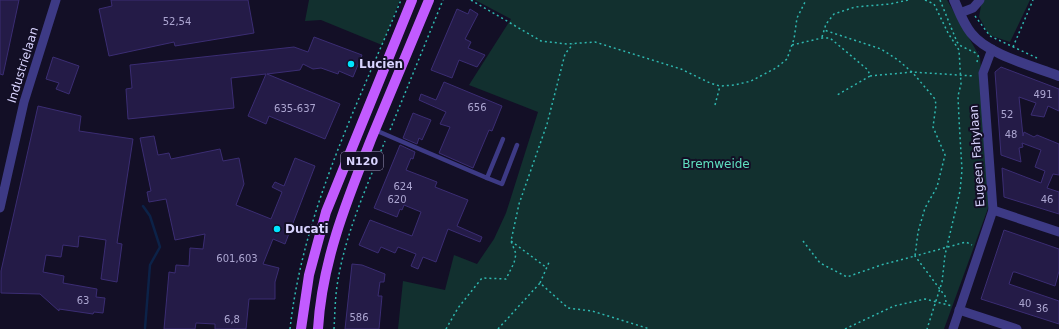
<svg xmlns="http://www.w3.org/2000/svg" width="1059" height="329" viewBox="0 0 1059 329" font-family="'DejaVu Sans',sans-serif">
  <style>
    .green { fill: #12302f }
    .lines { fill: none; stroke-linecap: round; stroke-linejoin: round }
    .stream { stroke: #0c2248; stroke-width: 2.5 }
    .building { fill: #241b47; stroke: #3b2d73 }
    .path { stroke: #2fb8b0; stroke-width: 1.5; stroke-dasharray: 2 3; stroke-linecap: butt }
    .service { stroke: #3d3a85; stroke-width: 4.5 }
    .minor { stroke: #3d3a85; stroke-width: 9 }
    .tertiary { stroke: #3d3a85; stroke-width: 10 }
    .primary { stroke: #c25bff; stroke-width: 10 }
    .poi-dot { fill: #00e5ff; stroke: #130f26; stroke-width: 1.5 }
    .labels { text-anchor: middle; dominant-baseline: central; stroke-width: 4; stroke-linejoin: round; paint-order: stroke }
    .number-label { font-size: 10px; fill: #aca6d1 }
    .shield { fill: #130f26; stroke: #9e99be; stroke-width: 1 }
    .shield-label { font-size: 11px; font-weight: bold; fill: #d9d4ff }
    .poi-label { font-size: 12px; font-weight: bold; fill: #d9d4ff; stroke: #130f26; text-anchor: start }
    .street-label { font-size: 12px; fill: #d9d4ff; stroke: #130f26 }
    .park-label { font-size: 12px; fill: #5fe0c0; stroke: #130f26 }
  </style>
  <rect width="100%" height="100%" fill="#130f26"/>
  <!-- green -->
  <g class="green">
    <path d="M309,0H400L382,45L321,20L305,21Z"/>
    <path d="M475,0H947L980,57L991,200L944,329H398L403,281L445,290L454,255L477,264L494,239L506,213L538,112L469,85L511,19Z"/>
    <path d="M982,0H1030L1010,42L989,35L979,17Z"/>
  </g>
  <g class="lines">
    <!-- stream -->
    <path class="stream" d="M143,206L150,216L160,247L150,265L145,328"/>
  </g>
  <!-- building -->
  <g class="building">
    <path d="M0,0H19L3,75L0,74Z"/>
    <path d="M111,0H248L254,33L175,46L174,42L109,56L99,9L112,6Z"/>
    <path d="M457,9L468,14L470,9L478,14L465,39L471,42L468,48L485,55L477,67L459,60L452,78L431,70Z"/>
    <path d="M314,37L362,55L353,77L339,71L338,74L321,68L313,69L303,64L300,70L267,74L340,104L325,139L269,116L266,124L248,116L266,74L231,78L234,108L128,119L126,89L132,88L130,65L294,47L308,52Z"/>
    <path d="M53,57L79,66L69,94L56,89L59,83L46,79Z"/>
    <path d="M1001,67L1059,89V111L1048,106L1044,117L1031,115L1036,103L1019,97L1023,136L1024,132L1034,137L1037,135L1059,144V175L1053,174L1047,188L1059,192V214L1004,197L1002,168L1041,183L1045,171L1035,167L1041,150L1022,143L1023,147L1019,148L1021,162L1001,155L995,72Z"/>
    <path d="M444,82L502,106L492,131L489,130L473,168L439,153L450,127L440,124L446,112L419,100L421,94L436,100Z"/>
    <path d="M38,106L81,116L79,131L133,139L117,243L122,244L117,282L101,279L106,240L79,236L78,247L63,245L61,257L46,255L43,272L64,276L63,283L97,289L96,297L105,298L103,313L94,312L93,314L59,309V311L40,294L1,293V271Z"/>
    <path d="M413,113L431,120L422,140L419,138L417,144L403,138Z"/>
    <path d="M154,136L158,155L169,153L171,159L220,149L223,161L239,158L244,184L236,205L271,219L282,192L272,187L275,182L284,186L295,158L315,166L285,244L273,239L263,264L279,268L275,282V299H249L246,329H215V324L196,323L195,329H164L169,272L175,273L176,265L189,266L190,248L203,249L205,234L175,240L166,199L149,202L147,192L151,191L140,138Z"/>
    <path d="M400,145L415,152L413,159L411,158L406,170L437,182L435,187L468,200L457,226L482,237L480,242L448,229L436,262L423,257L418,269L411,266L416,254L398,247L395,253L381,247L378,253L359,245L370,220L412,236L421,212L404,205L402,210L400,209L397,217L374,208Z"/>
    <path d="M1004,230L1059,249V271L1055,286L1015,272H1013L1009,284L1059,301V324L981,299Z"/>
    <path d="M352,264L362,265L385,274L384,282H380L378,296H382L379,329H345Z"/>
  </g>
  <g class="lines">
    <!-- path -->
    <g class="path">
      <path d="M471,0L541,41L567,44L595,42L681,69L710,83L720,86L735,85L751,81L776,68L787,59L794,39L797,18L806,0"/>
      <path d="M925,0L934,4L948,33L959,50L961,84L958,96L959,119L962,170L960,191L945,255L942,282L927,329"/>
      <path d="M940,0L957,42L961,46L978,54"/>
      <path d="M975,16L990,36L1037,58"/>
      <path d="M822,37L826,24L834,14L855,7L890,4L908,0"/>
      <path d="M792,45L822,38H830L868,70L870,76L837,95"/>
      <path d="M1013,47L1033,0"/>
      <path d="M977,62L979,52"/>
      <path d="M870,76L912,72L974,76"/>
      <path d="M715,105L720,86"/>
      <path d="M390,130L443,0"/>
      <path d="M511,241L547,268"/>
      <path d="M803,241L820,263L847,277L881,265L915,256L918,232L925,208L937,187L945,155L933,127L936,105L935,99L913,73L898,60L881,49L824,30"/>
      <path d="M540,283L550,260"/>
      <path d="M946,302L945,296L915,256L966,242L972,245"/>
      <path d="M290,329C303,212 356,108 401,0"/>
      <path d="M334,329C335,313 335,296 338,280C346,232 367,186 385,141"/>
      <path d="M446,329L458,308L482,278L506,279L514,263L516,254L511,241L519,204L547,124L565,54L573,44"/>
      <path d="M498,329L540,283L568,308L592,311L650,329"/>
      <path d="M845,329L894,306L925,299L952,306"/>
    </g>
    <!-- service -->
    <g class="service">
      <path d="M375,130L487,178L503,139"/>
      <path d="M487,178L502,184L517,145"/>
    </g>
    <!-- minor -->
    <g class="minor">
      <path d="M960,13L973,8L980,0"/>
      <path d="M0,208L24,102L56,0"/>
      <path d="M993,210L1059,232"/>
      <path d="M959,310L1017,329"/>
      <path d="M953,329L993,210L983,73L992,49"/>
    </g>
    <!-- tertiary -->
    <path class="tertiary" d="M954,0C959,11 963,23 971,33C988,55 1033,66 1059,76"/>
    <!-- primary -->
    <g class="primary">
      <path d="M301,329L309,275L326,212L412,0"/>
      <path d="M318,329C322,261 347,200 372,137C391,91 410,46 429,0"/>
    </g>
  </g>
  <!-- markers -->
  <g class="poi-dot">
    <circle cx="351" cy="64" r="4"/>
    <circle cx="277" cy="229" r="4"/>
  </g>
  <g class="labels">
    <!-- number labels -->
    <g class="number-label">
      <text x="177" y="21">52,54</text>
      <text x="1043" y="94">491</text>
      <text x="477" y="107">656</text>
      <text x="295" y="108">635-637</text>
      <text x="1007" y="114">52</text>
      <text x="1011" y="134">48</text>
      <text x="403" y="186">624</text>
      <text x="397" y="199">620</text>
      <text x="1047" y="199">46</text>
      <text x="237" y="258">601,603</text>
      <text x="83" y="300">63</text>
      <text x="1025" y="303">40</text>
      <text x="1042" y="308">36</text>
      <text x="359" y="317">586</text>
      <text x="232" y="319">6,8</text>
    </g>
    <!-- shield labels -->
    <rect class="shield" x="341" y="152" width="42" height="18" rx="3"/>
    <g class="shield-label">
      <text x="362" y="161">N120</text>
    </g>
    <!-- poi labels -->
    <g class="poi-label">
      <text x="359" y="64">Lucien</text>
      <text x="285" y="229">Ducati</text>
    </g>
    <!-- street labels -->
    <g class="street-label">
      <text transform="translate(23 65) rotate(-73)">Industrielaan</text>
      <text transform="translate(977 156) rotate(-94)">Eugeen Fahylaan</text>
    </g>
    <!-- park labels -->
    <g class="park-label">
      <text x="716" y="164">Bremweide</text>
    </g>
  </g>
</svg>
